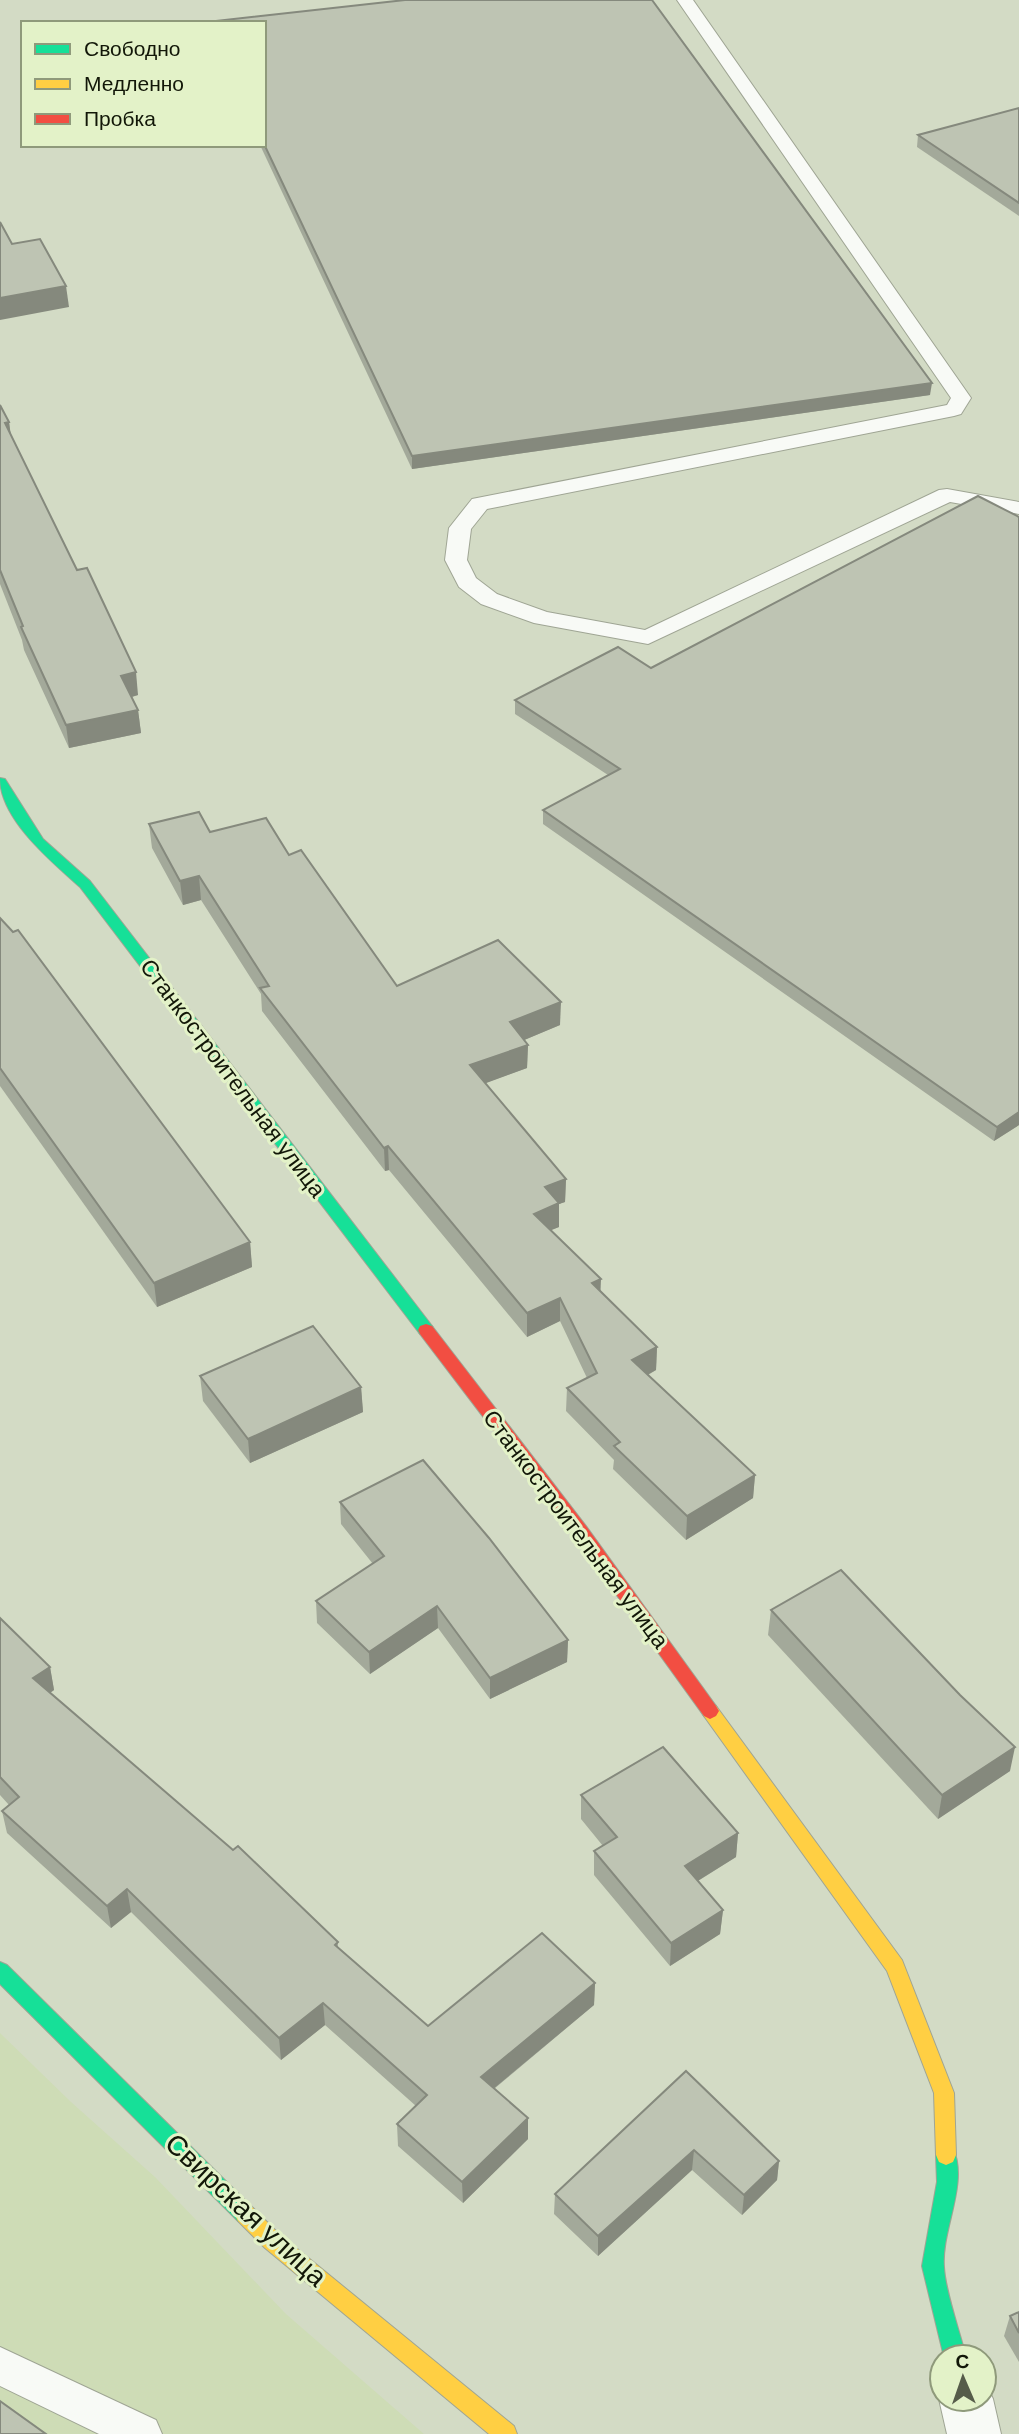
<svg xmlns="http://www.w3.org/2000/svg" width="1019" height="2434" viewBox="0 0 1019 2434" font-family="Arial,sans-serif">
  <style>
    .built { fill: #cedcb6 }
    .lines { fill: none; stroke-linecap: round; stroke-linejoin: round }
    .lane-casing { stroke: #9fa594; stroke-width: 2 }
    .street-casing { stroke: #9fa594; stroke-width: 2 }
    .fast-casing { stroke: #9fa594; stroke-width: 2 }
    .slow-casing { stroke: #9fa594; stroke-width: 2 }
    .jam-casing { stroke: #9fa594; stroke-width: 2 }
    .lane { fill: #f8faf6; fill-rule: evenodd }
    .street { fill: #f8faf6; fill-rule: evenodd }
    .fast { fill: #16e098; fill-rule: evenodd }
    .slow { fill: #ffcf43; fill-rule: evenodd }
    .jam { fill: #f24e42; fill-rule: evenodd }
    .wall { fill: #a3a99a }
    .shaded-wall { fill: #85897d }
    .building { fill: #bec4b3; stroke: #85897d; stroke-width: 2 }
    .labels { text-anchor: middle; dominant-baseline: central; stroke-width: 6; stroke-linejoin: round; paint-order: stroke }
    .street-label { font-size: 23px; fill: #121708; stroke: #e3f2c8 }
    .near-street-label { font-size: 28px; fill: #121708; stroke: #e3f2c8 }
  </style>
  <rect width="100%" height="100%" fill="#d3dbc5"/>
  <!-- built -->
  <path class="built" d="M0,2033L71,2102L155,2177L286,2314L424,2434H0Z"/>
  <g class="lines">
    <defs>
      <g id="lane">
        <path d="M677,0H693L971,398L961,414L954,416L487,509L471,529L467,560L476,578L497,594L547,612L645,630L939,490L947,489L1019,502V514L950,502L648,644L534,623L481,604L459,587L445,560L449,528L472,499L947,405L951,398Z"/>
        <path d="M0,2347L156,2420L162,2434H99L0,2386Z"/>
      </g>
      <path id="street" d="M984,2380L993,2399L1001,2434H947L939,2399L942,2392V2399H984Z"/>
      <g id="fast">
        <path d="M0,778L5,779L43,839L90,881L432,1326L434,1330L432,1334H420L80,887C51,861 0,819 0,778Z"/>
        <path d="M0,1962L7,1965L252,2207L256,2214L252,2221L245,2224L238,2221L0,1984Z"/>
        <path d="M946,2145L953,2148C969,2184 941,2230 944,2267C945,2291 960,2332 966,2357H944L922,2266L937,2182L936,2155L939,2148Z"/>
      </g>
      <g id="slow">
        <path d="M710,1703L716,1706L902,1960L954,2093L956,2155L953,2162L946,2165L939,2162L936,2155L934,2093L887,1971L704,1716L701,1711L704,1706Z"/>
        <path d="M245,2204L252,2207L279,2234L514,2426L517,2434H489L265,2248L238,2221L234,2214L238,2207Z"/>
      </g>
      <path id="jam" d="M426,1324L432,1326L586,1526L716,1706L719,1711L716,1716L710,1719L704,1716L574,1536L420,1334L418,1330L420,1326Z"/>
    </defs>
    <!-- lane casing -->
    <use href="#lane" class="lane-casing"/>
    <!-- street casing -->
    <use href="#street" class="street-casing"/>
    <!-- fast casing -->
    <use href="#fast" class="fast-casing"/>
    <!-- slow casing -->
    <use href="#slow" class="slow-casing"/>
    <!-- jam casing -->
    <use href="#jam" class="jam-casing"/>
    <!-- lane -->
    <use href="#lane" class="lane"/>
    <!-- street -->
    <use href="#street" class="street"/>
    <!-- fast -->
    <use href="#fast" class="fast"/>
    <!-- slow -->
    <use href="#slow" class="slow"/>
    <!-- jam -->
    <use href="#jam" class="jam"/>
  </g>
  <!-- wall -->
  <g class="wall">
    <path d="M1019,108V216L917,147L918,135Z"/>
    <path d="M260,145H264L930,395L412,469Z"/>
    <path d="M0,405L9,422L11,436L138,695L132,697L138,710L141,733L69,748L24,650L22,640L0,584Z"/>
    <path d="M1019,517V1125L994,1141L543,824V810L608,775L515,714V700L651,668Z"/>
    <path d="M149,824L210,832L289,855L397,986L560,1025L524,1040L528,1045L527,1068L485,1083L566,1179L565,1202L559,1204V1227L551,1230L601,1291L657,1347L656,1370L648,1375L755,1475L753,1498L686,1540L613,1469L614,1460L566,1411L567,1388L587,1378L560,1321L527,1337L389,1170L385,1171L262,1011L261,994L201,900L183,905L152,848Z"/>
    <path d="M0,918L250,1242L252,1267L157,1307L0,1086Z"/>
    <path d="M200,1376L361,1387L363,1412L250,1463L203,1401Z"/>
    <path d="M340,1502L568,1640L567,1662L490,1699L438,1628L370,1674L317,1623L316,1601L373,1564L341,1524Z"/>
    <path d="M771,1610L960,1695L1010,1771L938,1819L768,1635Z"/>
    <path d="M0,1618L50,1667L54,1690L50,1693L338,1942V1948L428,2026L595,1983L594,2005L494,2089L528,2118V2139L463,2203L398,2146L397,2124L416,2106L325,2025L281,2060L131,1912L111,1928L7,1833L2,1811L9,1805L0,1795Z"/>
    <path d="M581,1795L738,1833L736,1857L698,1881L723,1910L720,1934L670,1966L594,1875V1851L603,1846L581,1819Z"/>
    <path d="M686,2071L779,2161L777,2180L742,2215L692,2170L598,2256L554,2214L555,2194Z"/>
    <path d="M1019,2312V2362L1004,2336L1010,2316Z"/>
  </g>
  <!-- shaded-wall -->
  <g class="shaded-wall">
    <path d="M66,286L69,307L0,320V298Z"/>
    <path d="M932,383L930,395L412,469V456Z"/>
    <path d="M9,422L12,445L5,423Z"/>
    <path d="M136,672L138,695L124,699L121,676Z"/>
    <path d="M138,710L141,733L69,748L66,725Z"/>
    <path d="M199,876L201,900L183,905L180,881Z"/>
    <path d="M561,1002L560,1025L510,1046V1022Z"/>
    <path d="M528,1045L527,1068L470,1089V1065Z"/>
    <path d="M1019,1112V1125L994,1141L997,1127Z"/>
    <path d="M388,1146L389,1170L385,1171L384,1148Z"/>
    <path d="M566,1179L565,1202L559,1204V1227L534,1237V1214L545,1187Z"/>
    <path d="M250,1242L252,1267L157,1307L154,1283Z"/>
    <path d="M601,1279L600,1303L592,1283Z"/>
    <path d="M560,1298V1321L527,1337V1313Z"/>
    <path d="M657,1347L656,1370L631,1384L632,1360Z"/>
    <path d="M361,1387L363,1412L250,1463L248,1439Z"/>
    <path d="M755,1475L753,1498L686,1540L687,1516Z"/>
    <path d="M437,1606L438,1628L370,1674L369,1652Z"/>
    <path d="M568,1640L567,1662L490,1699V1678Z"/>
    <path d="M50,1667L54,1690L38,1701L33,1678Z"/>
    <path d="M1015,1747L1010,1771L938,1819L942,1795Z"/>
    <path d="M738,1833L736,1857L683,1890L685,1866Z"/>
    <path d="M127,1889L131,1912L111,1928L107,1906Z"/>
    <path d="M723,1910L720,1934L670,1966L671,1943Z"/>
    <path d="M595,1983L594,2005L481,2099V2077Z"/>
    <path d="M323,2003L325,2025L281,2060L279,2038Z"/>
    <path d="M528,2118V2139L463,2203L462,2182Z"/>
    <path d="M694,2150L692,2170L598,2256V2236Z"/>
    <path d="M779,2161L777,2180L742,2215L744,2195Z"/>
  </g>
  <!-- building -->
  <g class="building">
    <path d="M405,0H652L932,383L412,456L264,144V23L207,22Z"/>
    <path d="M1019,108V203L918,135Z"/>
    <path d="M0,222L12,244L40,239L66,286L0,298Z"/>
    <path d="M0,405L9,422L5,423L77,570L87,568L136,672L121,676L138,710L66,725L21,627L23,626L0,570Z"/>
    <path d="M978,496L1019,517V1112L997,1127L543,810L620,769L515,700L618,647L651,668Z"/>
    <path d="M199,812L210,832L266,818L289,855L301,850L397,986L498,940L561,1002L510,1022L528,1045L470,1065L566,1179L545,1187L559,1203L534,1214L601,1279L592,1283L657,1347L632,1360L755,1475L687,1516L614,1446L620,1442L567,1388L597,1373L560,1298L527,1313L388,1146L384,1148L260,988L269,986L199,876L180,881L149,824Z"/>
    <path d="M0,918L13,932L18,930L250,1242L154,1283L0,1068Z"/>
    <path d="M313,1326L361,1387L248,1439L200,1376Z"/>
    <path d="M423,1460L489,1538L568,1640L490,1678L437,1606L369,1652L316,1601L384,1556L340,1502Z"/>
    <path d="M841,1570L960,1695L1015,1747L942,1795L771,1610Z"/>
    <path d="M0,1618L50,1667L33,1678L233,1850L238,1846L338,1942L335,1945L428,2026L542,1933L595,1983L481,2077L528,2118L462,2182L397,2124L427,2095L323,2003L279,2038L127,1889L107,1906L2,1811L19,1797L0,1777Z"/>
    <path d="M663,1747L738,1833L685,1866L723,1910L671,1943L594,1851L617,1837L581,1795Z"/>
    <path d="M686,2071L779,2161L744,2195L694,2150L598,2236L555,2194Z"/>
    <path d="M1019,2312V2333L1010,2316Z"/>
    <path d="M0,2401L46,2434H0Z"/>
  </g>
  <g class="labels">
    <!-- street labels -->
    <g class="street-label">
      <text transform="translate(233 1078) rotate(53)">Станкостроительная улица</text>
      <text transform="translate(576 1529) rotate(53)">Станкостроительная улица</text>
    </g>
    <!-- near-street labels -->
    <g class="near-street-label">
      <text transform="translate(246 2210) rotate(43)">Свирская улица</text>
    </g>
  </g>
  <!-- legend -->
  <rect x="21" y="21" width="245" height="126" fill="#e3f2c8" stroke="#8f9a7b" stroke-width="2"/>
  <rect x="35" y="44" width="35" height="10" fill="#16e098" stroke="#8f9a7b" stroke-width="2"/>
  <text x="84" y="56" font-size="21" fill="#121708">Свободно</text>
  <rect x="35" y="79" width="35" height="10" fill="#ffcf43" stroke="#8f9a7b" stroke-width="2"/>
  <text x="84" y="91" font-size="21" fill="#121708">Медленно</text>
  <rect x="35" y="114" width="35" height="10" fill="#f24e42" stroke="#8f9a7b" stroke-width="2"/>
  <text x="84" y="126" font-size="21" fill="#121708">Пробка</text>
  <!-- north arrow -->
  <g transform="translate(963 2378) rotate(358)"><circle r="33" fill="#e3f2c8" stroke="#8f9a7b" stroke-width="2"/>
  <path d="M0-5L12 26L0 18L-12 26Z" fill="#565c4a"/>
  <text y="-10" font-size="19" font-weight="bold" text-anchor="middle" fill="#121708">С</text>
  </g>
</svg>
